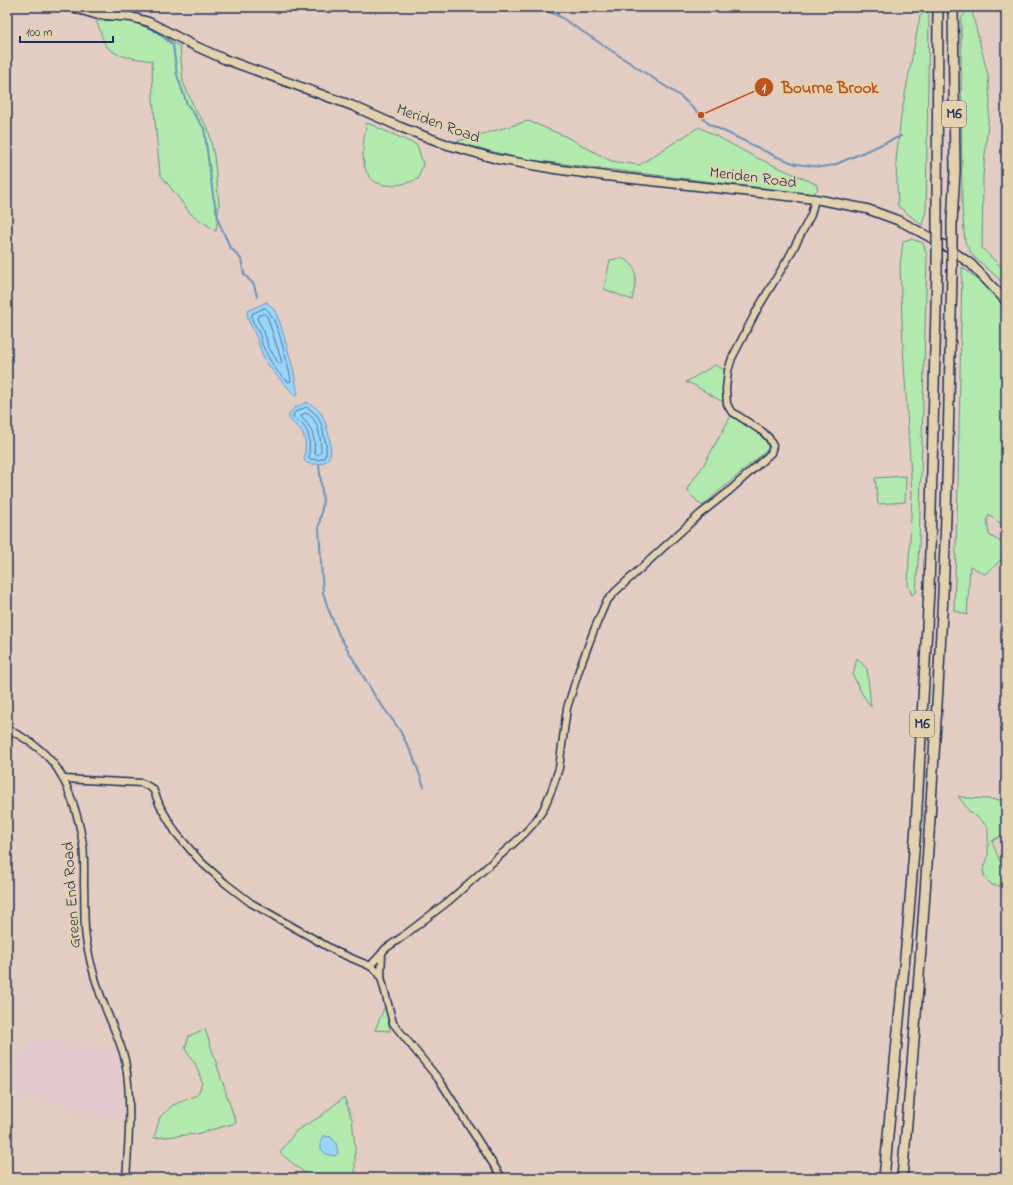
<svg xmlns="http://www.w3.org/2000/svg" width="1013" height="1185" viewBox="0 0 1013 1185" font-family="'Indie Flower',sans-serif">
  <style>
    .built { fill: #e3c9ce }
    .green { fill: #b2eaad; stroke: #668c86 }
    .water { fill: #99d5fa; stroke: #6793bc }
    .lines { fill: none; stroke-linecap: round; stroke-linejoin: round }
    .shore { stroke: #4d719c; stroke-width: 1 }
    .stream { stroke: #6793bc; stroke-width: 2 }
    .minor-casing { stroke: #1b2f5e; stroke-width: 9 }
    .major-casing { stroke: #1b2f5e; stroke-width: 11 }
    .highway-casing { stroke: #1b2f5e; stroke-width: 12 }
    .minor { stroke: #e3d1ae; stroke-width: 6 }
    .major { stroke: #e3d1ae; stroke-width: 8 }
    .highway { stroke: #e3d1ae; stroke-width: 9 }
    .highway-bridge-casing { stroke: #1b2f5e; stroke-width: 12; stroke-linecap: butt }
    .highway-bridge { stroke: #e3d1ae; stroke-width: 9 }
    .labels { text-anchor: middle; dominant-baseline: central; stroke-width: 3.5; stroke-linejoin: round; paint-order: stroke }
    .shield { fill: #e3d1ae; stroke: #576076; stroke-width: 1 }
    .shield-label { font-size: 15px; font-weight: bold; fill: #1b2f5e }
    .street-label { font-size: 16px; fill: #1b2f5e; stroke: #e3d1ae }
    .leader { fill: none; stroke: #bf511c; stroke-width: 1.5 }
    .callout-dot { fill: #bf511c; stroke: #e3d1ae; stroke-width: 1.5 }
    .mark-label { font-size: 12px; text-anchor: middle; font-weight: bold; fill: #fff }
    .callout-label { font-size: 17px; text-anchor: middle; font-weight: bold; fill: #bf511c; stroke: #e3d1ae; stroke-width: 3.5; stroke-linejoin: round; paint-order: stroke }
  </style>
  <rect width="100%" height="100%" fill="#e3ccc1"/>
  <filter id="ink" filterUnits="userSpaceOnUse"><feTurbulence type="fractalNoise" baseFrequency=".025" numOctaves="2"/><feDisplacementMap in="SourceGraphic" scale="8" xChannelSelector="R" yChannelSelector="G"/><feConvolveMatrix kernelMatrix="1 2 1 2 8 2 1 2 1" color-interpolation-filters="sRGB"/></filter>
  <g filter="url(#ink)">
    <!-- built -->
    <path class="built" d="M54,1039L68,1046L118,1050L124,1119L71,1111L70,1105L7,1089V1075L39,1040Z"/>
    <!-- green -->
    <g class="green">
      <path d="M967,10L972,12L988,76L990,102L983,176L982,248L1006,272V288L997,277L973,256L965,242L962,207L961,19Z"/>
      <path d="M926,11L929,16L926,210L922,225L898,206L896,161L901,116L920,16Z"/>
      <path d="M128,20L157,32L180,47L183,82L195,110L208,128L214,156L219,204L216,231L191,214L160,174L153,99L152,61C137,58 111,58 104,42C101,35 100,28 96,21Z"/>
      <path d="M528,121L565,136L611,161L639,165L699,127L757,158L816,184L818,189L813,194L522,159L455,142Z"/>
      <path d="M367,123L417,145L423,164L418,179C366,199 356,169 367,123Z"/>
      <path d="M911,239L923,243L927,256L919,546L916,592L912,595L908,585L912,493L903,346L900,267L903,241Z"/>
      <path d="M620,258C623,259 627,260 629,262C640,270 634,289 632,300L604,289L610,260Z"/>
      <path d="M962,267L987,287L1006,307V524L1003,525L989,515L987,520L989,535L1006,545C1006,558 994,567 985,574L970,566L967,615L954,610L958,485Z"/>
      <path d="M715,365L725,370L724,400L721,401L694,385L686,382Z"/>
      <path d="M731,416C741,423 769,436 768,449L702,506L689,493L688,487L703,466Z"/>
      <path d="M906,476L905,502L878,504L875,478Z"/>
      <path d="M857,658L867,669L871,707L861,692L853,675Z"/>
      <path d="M958,796L967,798L1006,800V833L992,841L1000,862L1006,864V881L999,886L992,885L985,878L983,871L988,857V828L983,822L969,811Z"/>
      <path d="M385,1006L390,1031L375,1030Z"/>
      <path d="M205,1029L236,1123L196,1134L154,1138L160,1117L173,1105L198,1095L202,1082L196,1065L185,1049L189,1036Z"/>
      <path d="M344,1097L352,1119L355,1147V1171L357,1178H311L280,1153L296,1131L321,1116Z"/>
    </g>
    <!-- water -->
    <g class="water">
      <path d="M267,302L275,311L280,323L293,368L298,395L295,396C286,384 275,376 267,363C260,352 260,345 255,334C251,324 248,323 247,311Z"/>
      <path d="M307,402C311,405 316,407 320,412C326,420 334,448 329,457C326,465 314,465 307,463L304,460C305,451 307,443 303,434C301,428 297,427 293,423C281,412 299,406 307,402Z"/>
      <path d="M324,1136L331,1137L336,1143L338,1153L335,1156L326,1154L321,1149V1141Z"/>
    </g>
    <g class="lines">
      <!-- shore -->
      <g class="shore">
        <path d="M265,308C277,314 288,366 291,380L290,382C280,379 268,358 264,348C261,344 261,338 259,333C257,326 250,321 252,314Z"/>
        <path d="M264,314L267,316L282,362L281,364H279L268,346L264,331L257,319L258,316Z"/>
        <path d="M307,407L317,415L322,426L326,445V454L324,458L318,460L309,459C309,447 312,435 303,425C300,422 296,421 293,417L294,413Z"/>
        <path d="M306,413C319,418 321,440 321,452L318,455L314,453C316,438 312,427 301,417L302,415Z"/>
      </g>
      <!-- stream -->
      <g class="stream">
        <path d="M537,7L559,16L680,96L688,103L709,124L775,156L796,164L821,167L834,165L901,136"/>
        <path d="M129,15L131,7"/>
        <path d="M142,24L157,32L173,45L177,75L187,104L204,128L213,195L219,223L230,247L241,259L244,274L254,285L257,296"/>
        <path d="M319,464L323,501L319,527L321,563L323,593L329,611L339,635L375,696L399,729L413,756L424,787"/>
      </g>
      <defs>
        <g id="minor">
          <path d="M7,729C24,737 41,748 53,763C67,779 79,818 82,839C85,853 84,869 84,884C85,905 83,925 87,945C91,968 98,990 107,1012C113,1027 121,1043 125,1060C132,1099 129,1139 126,1178"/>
          <path d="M64,779L142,783L153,789L160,806L176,833L201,862L225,883L251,903L337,952L370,966L377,971L381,977"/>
          <path d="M370,966L382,953"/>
          <path d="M502,1178L440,1081L393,1023L381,977L382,953L385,949L402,937L450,900L523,835L534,823L543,810L552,789L559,768L567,708L579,670L594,630L606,602L616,591L700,514L728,492L771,453L773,446L769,438L763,432L731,411L727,404L726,389L728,371L732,358L758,308L789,257L811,215L815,199"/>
        </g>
        <path id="major" d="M71,7L95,14L131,17L149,22L193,45L224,59L353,106L400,127L448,145L497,159L555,169L606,176L815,199L867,209L900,221L944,245L971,264L1006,301"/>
        <g id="highway">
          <path d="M937,215L938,7"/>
          <path d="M952,222L955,171L953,7"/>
          <path d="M884,1178L908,925L916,826L929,590L937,268"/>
          <path d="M902,1178C920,984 933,789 943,594C948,488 949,382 952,276"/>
        </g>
      </defs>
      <!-- minor casing -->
      <use href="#minor" class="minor-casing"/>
      <!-- major casing -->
      <use href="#major" class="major-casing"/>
      <!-- highway casing -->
      <use href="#highway" class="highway-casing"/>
      <!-- minor -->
      <use href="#minor" class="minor"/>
      <!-- major -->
      <use href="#major" class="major"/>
      <!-- highway -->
      <use href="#highway" class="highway"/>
      <defs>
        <g id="highway-bridge">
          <path d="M952,222V276"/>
          <path d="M937,268V215"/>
        </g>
      </defs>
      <!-- highway-bridge casing -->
      <use href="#highway-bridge" class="highway-bridge-casing"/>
      <!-- highway-bridge -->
      <use href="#highway-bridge" class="highway-bridge"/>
    </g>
  </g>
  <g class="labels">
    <!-- shield labels -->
    <g class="shield">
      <rect x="942" y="101" width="24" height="26" rx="3"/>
      <rect x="910" y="711" width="24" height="26" rx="3"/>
    </g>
    <g class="shield-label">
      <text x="954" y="114">M6</text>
      <text x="922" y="724">M6</text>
    </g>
    <!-- street labels -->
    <g class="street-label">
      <text transform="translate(438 124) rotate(20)">Meriden Road</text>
      <text transform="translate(753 178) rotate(7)">Meriden Road</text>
      <text transform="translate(72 895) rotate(-94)">Green End Road</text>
    </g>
  </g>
  <!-- callouts -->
  <path class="leader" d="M701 115L764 87"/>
  <g class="callout-dot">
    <circle cx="701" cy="115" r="4"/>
    <circle cx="764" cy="87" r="10"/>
  </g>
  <g class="mark-label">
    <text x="764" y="92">1</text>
  </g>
  <g class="callout-label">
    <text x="830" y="93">Bourne Brook</text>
  </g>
  <!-- margin -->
  <rect width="1013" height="1185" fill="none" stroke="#e3d1ae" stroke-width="24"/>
  <rect x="12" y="12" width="989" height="1161" fill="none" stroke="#1b2f5e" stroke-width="1.5" filter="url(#ink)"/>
  <!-- scale -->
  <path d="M20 36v6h93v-6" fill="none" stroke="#1b2f5e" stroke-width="2"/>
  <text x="26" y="36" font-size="12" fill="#1b2f5e" stroke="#e3d1ae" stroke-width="3" paint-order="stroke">100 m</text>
</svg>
